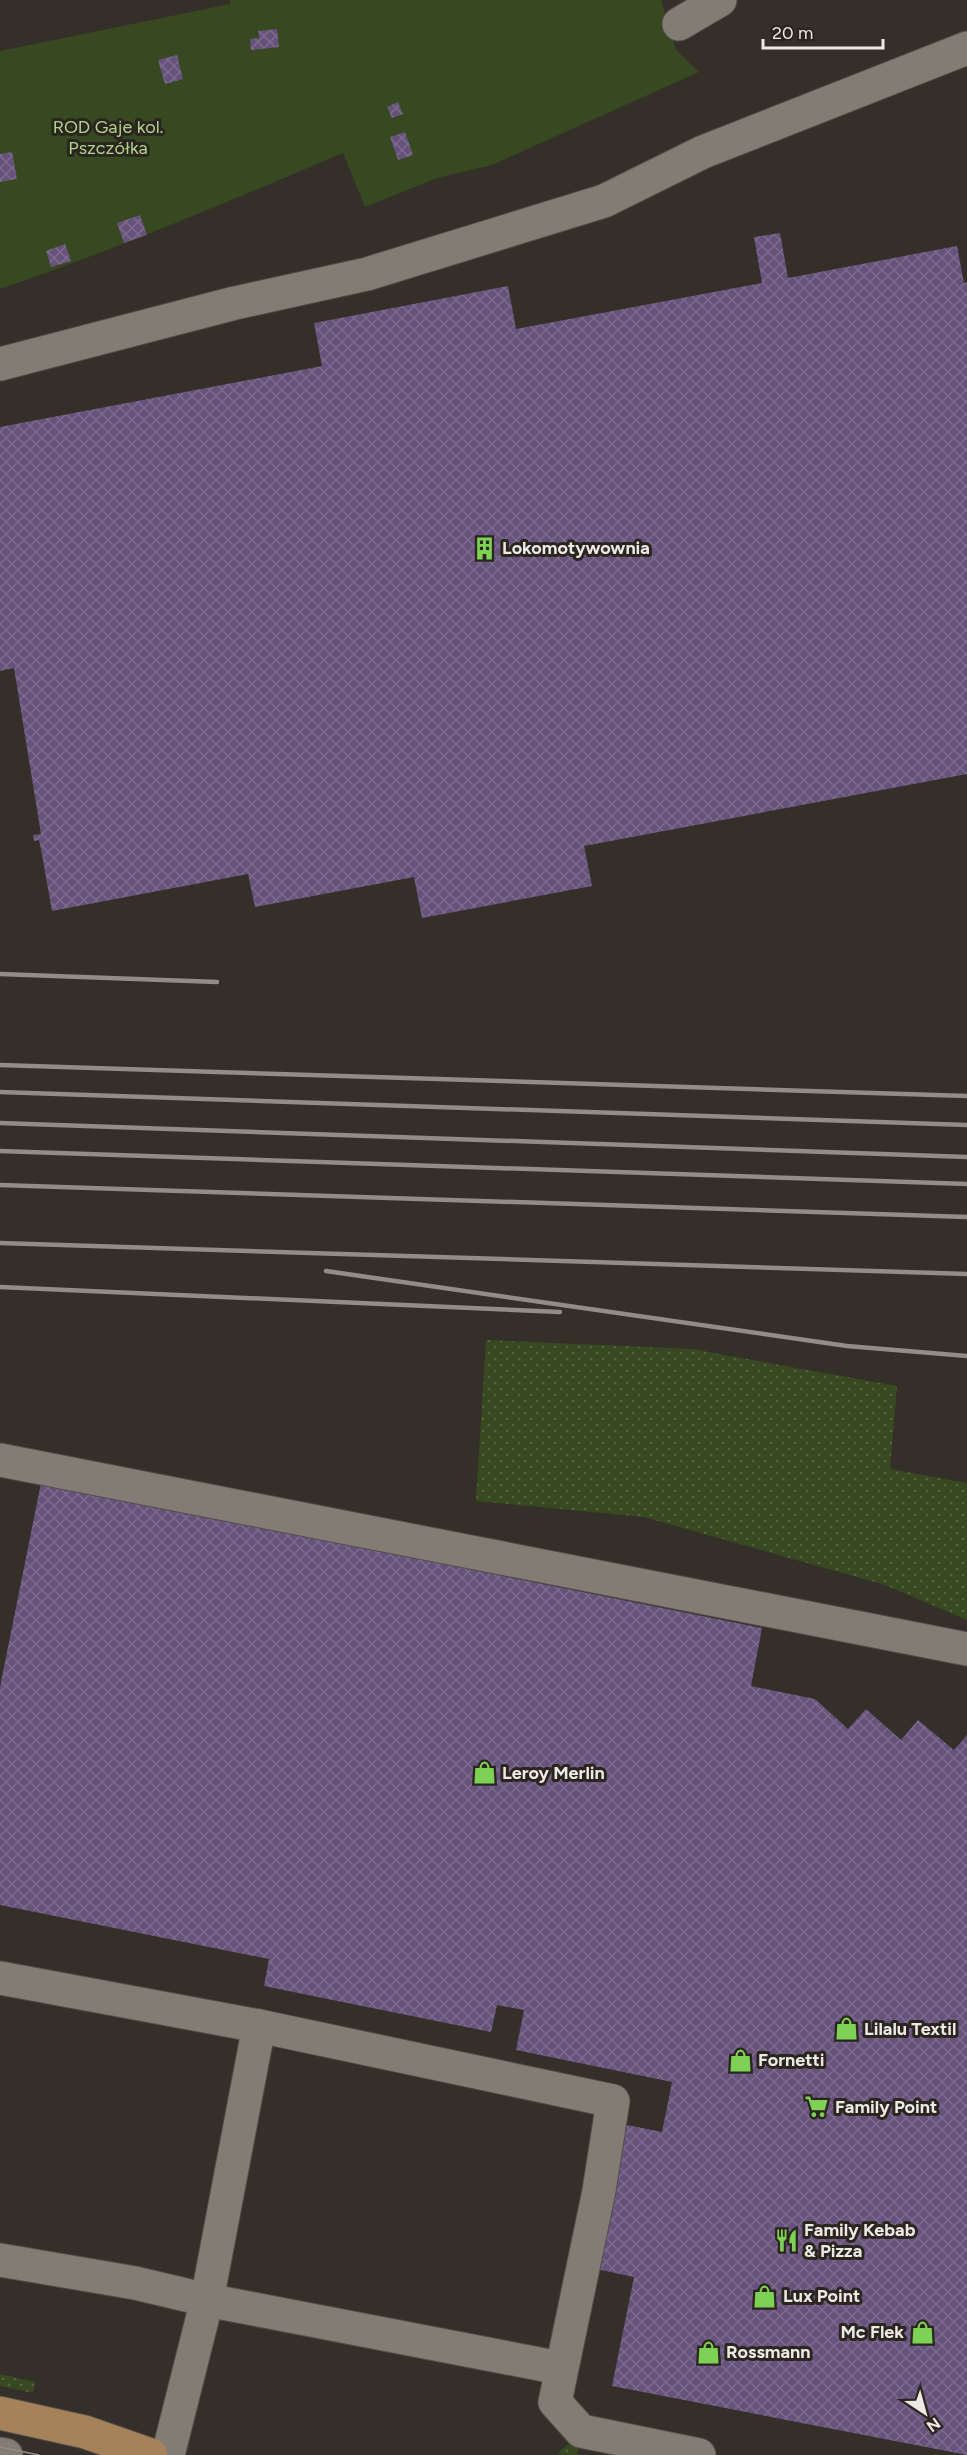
<svg xmlns="http://www.w3.org/2000/svg" width="967" height="2455" viewBox="0 0 967 2455" font-family="Figtree,sans-serif">
  <style>
    .grass { fill: url(#grass-dots) }
    .garden { fill: #374921 }
    .building { fill: url(#building-cross-hatch) }
    .lines { fill: none; stroke-linecap: round; stroke-linejoin: round }
    .minor-casing { stroke: #524e47; stroke-width: 35 }
    .major-casing { stroke: #524e47; stroke-width: 35 }
    .minor { stroke: #837c74; stroke-width: 33 }
    .major { stroke: #a5825a; stroke-width: 33 }
    .tram { stroke: #928d88; stroke-width: 1.5 }
    .rail { stroke: #928d88; stroke-width: 4.5 }
    .labels { text-anchor: middle; dominant-baseline: central; stroke-width: 6; stroke-linejoin: round; paint-order: stroke }
    .park-label { font-size: 18px; fill: #b2d38e; stroke: #2a251e }
    .poi-label { font-size: 18px; font-weight: bold; fill: #ede9e5; stroke: #2a251e; text-anchor: start }
  </style>
  <defs>
    <pattern id="grass-dots" width="8" height="8" patternUnits="userSpaceOnUse" patternTransform="scale(1.5)"><rect width="8" height="8" fill="#374921"/><path d="M2 2h.1M6 6h.1" fill="none" stroke="#546341" stroke-width="1.8" stroke-linecap="round"/></pattern>
    <pattern id="building-cross-hatch" width="8" height="8" patternUnits="userSpaceOnUse" patternTransform="scale(1.5)"><rect width="8" height="8" fill="#67527b"/><path d="M0 0l8 8M0 8l8-8" fill="none" stroke="#7d6b8e"/></pattern>
  </defs>
  <rect width="100%" height="100%" fill="#342f28"/>
  <!-- grass -->
  <g class="grass">
    <path d="M486,1340L692,1349L897,1386L890,1469L967,1483V1620L885,1585L644,1517L476,1501Z"/>
    <path d="M0,2374L35,2382L33,2393L0,2386Z"/>
    <path d="M570,2443L579,2445L577,2455H559L560,2451Z"/>
  </g>
  <!-- garden -->
  <path class="garden" d="M230,0H661L676,50L699,72L492,165L437,178L365,207L343,153C230,201 117,249 0,289V51L230,4Z"/>
  <!-- building -->
  <g class="building">
    <path d="M277,29L279,47L251,50L250,39L259,38L258,31Z"/>
    <path d="M177,55L183,79L165,84L158,60Z"/>
    <path d="M398,102L403,114L392,118L387,107Z"/>
    <path d="M405,132L413,155L398,160L390,137Z"/>
    <path d="M12,152L17,179L0,182V154Z"/>
    <path d="M140,215L147,235L124,243L117,223Z"/>
    <path d="M780,233L788,278L957,246L964,283L967,282V774L584,846L592,886L422,918L414,877L255,907L248,874L52,911L41,849L39,840L34,841L33,835L41,834L14,668L0,671V427L322,366L314,323L508,286L516,329L762,283L754,237Z"/>
    <path d="M65,244L71,261L51,267L46,251Z"/>
    <path d="M41,1483L762,1628L751,1686L815,1699L848,1729L866,1709L901,1740L918,1720L954,1750L967,1735V2455L612,2386L634,2277L592,2268L622,2124L662,2132L672,2082L516,2050L524,2010L497,2005L491,2032L362,2006L264,1986L269,1959L0,1905V1687Z"/>
  </g>
  <g class="lines">
    <defs>
      <g id="minor">
        <path d="M679,24L720,0"/>
        <path d="M0,364L235,303L367,274L604,201L703,152L967,48"/>
        <path d="M0,1460L967,1649"/>
        <path d="M0,1978L259,2026L613,2101L599,2191L555,2402L581,2431L699,2455"/>
        <path d="M0,2260L135,2283L207,2300L560,2368"/>
        <path d="M0,2454L6,2455"/>
        <path d="M168,2455L207,2300L259,2026"/>
      </g>
      <path id="major" d="M0,2413L85,2432L151,2455"/>
    </defs>
    <!-- minor casing -->
    <use href="#minor" class="minor-casing"/>
    <!-- major casing -->
    <use href="#major" class="major-casing"/>
    <!-- minor -->
    <use href="#minor" class="minor"/>
    <!-- major -->
    <use href="#major" class="major"/>
    <!-- tram -->
    <path class="tram" d="M0,2447L39,2455"/>
    <!-- rail -->
    <g class="rail">
      <path d="M0,974L217,982"/>
      <path d="M0,1065L967,1096"/>
      <path d="M0,1092L967,1125"/>
      <path d="M0,1123L967,1157"/>
      <path d="M0,1151L967,1184"/>
      <path d="M0,1185L967,1217"/>
      <path d="M0,1243L967,1274"/>
      <path d="M326,1271L847,1346L967,1356"/>
      <path d="M0,1287L560,1312"/>
    </g>
  </g>
  <!-- icons -->
  <defs>
    <symbol id="building-bare" viewBox="-9 -9 18 18"><path d="M-4-6H4V6H1V3H-1V6H-4ZM-2.5-4.3h1.7v1.8h-1.7ZM.8-4.3h1.7v1.8H.8ZM-2.5-1h1.7V.8h-1.7ZM.8-1h1.7V.8H.8Z" fill="#7dd154" stroke="#2a251e" stroke-width="2.5" paint-order="stroke"/></symbol>
    <symbol id="shop-bare" viewBox="-9 -9 18 18"><path d="M-5-2.5h2.3a2.7 3.5 0 0 1 5.4 0H5L5.5 6h-11ZM-1.5-2.5h3a1.5 2.3 0 0 0-3 0Z" fill="#7dd154" stroke="#2a251e" stroke-width="2.5" paint-order="stroke"/></symbol>
    <symbol id="supermarket-bare" viewBox="-9 -9 18 18"><path d="M-6-5.5h2.5l.6 2H6L4.5 2H-2.5L-4.4-4H-6ZM-1.5 3.2a1.3 1.3 0 1 0 .1 0ZM3 3.2a1.3 1.3 0 1 0 .1 0Z" fill="#7dd154" stroke="#2a251e" stroke-width="2.5" paint-order="stroke"/></symbol>
    <symbol id="restaurant-bare" viewBox="-9 -9 18 18"><path d="M-5-6h1v4h1v-4h1v4h1v-4h1v5L-1.5 .5V6h-2V.5L-5-1ZM5-6V6H3V1.5H1.5Q1.5-4 5-6Z" fill="#7dd154" stroke="#2a251e" stroke-width="2.5" paint-order="stroke"/></symbol>
  </defs>
  <g fill-rule="evenodd">
    <use href="#building-bare" x="468" y="532" width="33" height="33"/>
    <use href="#shop-bare" x="468" y="1756" width="33" height="33"/>
    <use href="#shop-bare" x="830" y="2012" width="33" height="33"/>
    <use href="#shop-bare" x="724" y="2044" width="33" height="33"/>
    <use href="#supermarket-bare" x="800" y="2090" width="33" height="33"/>
    <use href="#restaurant-bare" x="770" y="2224" width="33" height="33"/>
    <use href="#shop-bare" x="748" y="2280" width="33" height="33"/>
    <use href="#shop-bare" x="906" y="2316" width="33" height="33"/>
    <use href="#shop-bare" x="692" y="2336" width="33" height="33"/>
  </g>
  <g class="labels">
    <!-- park labels -->
    <g class="park-label">
      <text x="108" y="127">ROD Gaje kol.<tspan x="108" dy="21">Pszczółka</tspan></text>
    </g>
    <!-- poi labels -->
    <g class="poi-label">
      <text x="502" y="548">Lokomotywownia</text>
      <text x="502" y="1773">Leroy Merlin</text>
      <text x="864" y="2029">Lilalu Textil</text>
      <text x="758" y="2060">Fornetti</text>
      <text x="835" y="2107">Family Point</text>
      <text x="804" y="2230">Family Kebab<tspan x="804" dy="21">&amp; Pizza</tspan></text>
      <text x="783" y="2296">Lux Point</text>
      <text x="904" y="2332" text-anchor="end">Mc Flek</text>
      <text x="726" y="2352">Rossmann</text>
    </g>
  </g>
  <!-- north arrow -->
  <g transform="translate(925 2413) rotate(144)" stroke="#2a251e" stroke-width="4.5" paint-order="stroke">
  <path d="M0-4.5L10 22L0 15L-10 22Z" fill="#ede9e5"/>
  <text y="-9" font-size="16" font-weight="bold" text-anchor="middle" fill="#ede9e5">N</text>
  </g>
  <!-- scale -->
  <path d="M763 39v9h120v-9" fill="none" stroke="#ede9e5" stroke-width="3"/>
  <text x="772" y="39" font-size="18" fill="#ede9e5" stroke="#2a251e" stroke-width="4.5" paint-order="stroke">20 m</text>
</svg>
